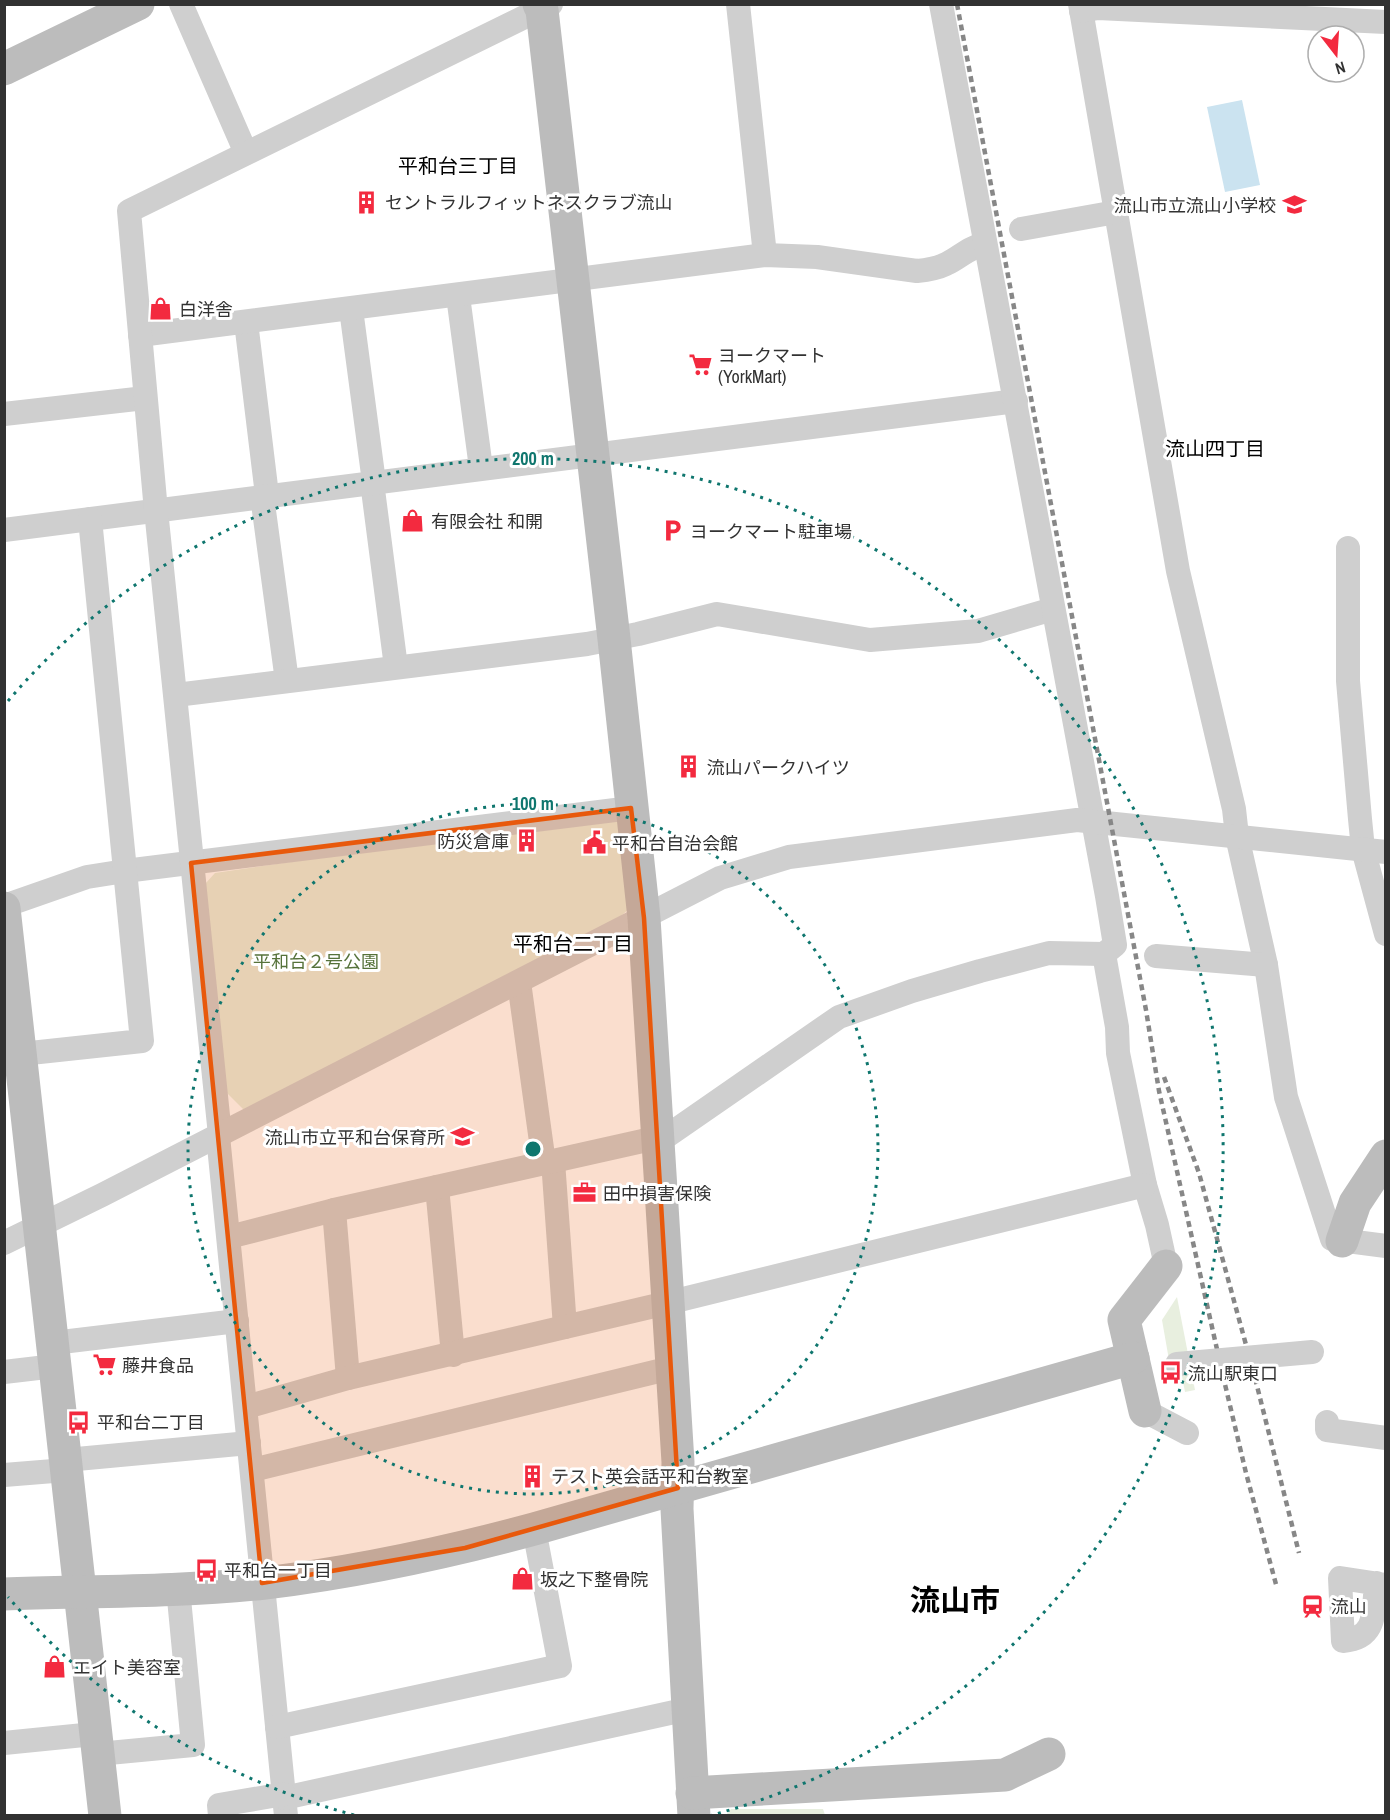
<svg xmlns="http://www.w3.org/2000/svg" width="1390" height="1820" viewBox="0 0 1390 1820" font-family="'Archivo Narrow','Noto Sans JP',sans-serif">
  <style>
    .green { fill: #e8efdf }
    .water { fill: #cbe3f0 }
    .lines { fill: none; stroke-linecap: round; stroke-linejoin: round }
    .street { stroke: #cfcfcf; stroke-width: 24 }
    .secondary { stroke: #bcbcbc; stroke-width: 33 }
    .rail { stroke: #878787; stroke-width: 4.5; stroke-dasharray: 6 4.5; stroke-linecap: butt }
    .street-bridge { stroke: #cfcfcf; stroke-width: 24 }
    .marked { fill: #e8590c; fill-opacity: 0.2; stroke: #e8590c; stroke-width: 4.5; stroke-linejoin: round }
    .ring { fill: none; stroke: #0f766e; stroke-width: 3; stroke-dasharray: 3 6 }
    .labels { text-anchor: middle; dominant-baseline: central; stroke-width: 6; stroke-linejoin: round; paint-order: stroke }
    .poi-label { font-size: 18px; fill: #323232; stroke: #fff; text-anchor: start }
    .park-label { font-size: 18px; fill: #56723a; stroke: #fff }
    .neighbourhood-label { font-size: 20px; fill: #000; stroke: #fff }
    .town-label { font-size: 30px; font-weight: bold; fill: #000; stroke: #fff }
    .centre { fill: #0f766e; stroke: #fff; stroke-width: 3 }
    .ring-label { font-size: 18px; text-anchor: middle; font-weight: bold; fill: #0f766e; stroke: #fff; stroke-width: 6; stroke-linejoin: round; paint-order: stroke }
  </style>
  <rect width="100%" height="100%" fill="#fff"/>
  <!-- green -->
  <g class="green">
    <path d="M614,815L621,826L631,907L620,917L245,1111L227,1093L205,884L215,873Z"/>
    <path d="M1177,1297L1195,1390L1185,1392L1181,1371L1169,1360L1162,1320Z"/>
    <path d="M731,1809H823L825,1815H726Z"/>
  </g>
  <!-- water -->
  <path class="water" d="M1242,100L1260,185L1225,192L1207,107Z"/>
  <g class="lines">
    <!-- street -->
    <g class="street">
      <path d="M181,4L246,153"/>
      <path d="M738,4L765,255"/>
      <path d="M1080,4L1178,571L1234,809L1237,836L1266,965L1286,1097L1332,1239L1386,1246"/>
      <path d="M1081,11L1098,8L1386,22"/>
      <path d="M1021,229L1116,212"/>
      <path d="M458,296L481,468"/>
      <path d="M351,309L374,482"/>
      <path d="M246,322L267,495"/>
      <path d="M140,335L765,255L817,257L917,271C927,270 936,269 946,264C961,257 967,248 985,244"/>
      <path d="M4,414L145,398"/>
      <path d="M372,482L396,667"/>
      <path d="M262,496L287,681"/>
      <path d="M4,530L1016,401"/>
      <path d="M1348,548V681L1360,819L1363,849L1386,934"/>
      <path d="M176,695L587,644L638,634L717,614L870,640L978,631L1053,609"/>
      <path d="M4,906L87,877L125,871L631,808"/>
      <path d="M1104,954L1117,1027L1118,1053L1145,1185L1157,1225L1166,1266"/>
      <path d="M1156,956L1266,965"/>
      <path d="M519,982L544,1163"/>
      <path d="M21,1054L142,1041L90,519"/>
      <path d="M220,1135L155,500L129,211L551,4"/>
      <path d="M218,1136L286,1816"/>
      <path d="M657,1143L839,1017L912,991L980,971L1049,953L1104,954L1115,945L1107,896L941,4"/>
      <path d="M553,1161L565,1327"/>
      <path d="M437,1187L453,1355"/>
      <path d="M334,1210L348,1378"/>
      <path d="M229,1237L334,1210L656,1138"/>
      <path d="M4,1243L102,1195L720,878L789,857L1077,820L1386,852"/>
      <path d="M53,1343L237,1321"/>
      <path d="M4,1372L55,1366"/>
      <path d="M246,1407L348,1378L667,1303L1145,1185"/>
      <path d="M1145,1411L1187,1433"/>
      <path d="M1327,1422V1430L1386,1438"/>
      <path d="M66,1460L249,1443"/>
      <path d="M252,1470L671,1368"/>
      <path d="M4,1475L66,1470"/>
      <path d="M1376,1583C1373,1611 1378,1638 1343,1641L1340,1578L1386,1585"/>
      <path d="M277,1727L560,1666L534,1529"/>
      <path d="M4,1743L94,1734"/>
      <path d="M98,1754L193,1745L178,1588"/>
      <path d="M284,1798L688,1709"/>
      <path d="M220,1816L219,1805L284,1794"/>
    </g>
    <!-- secondary -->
    <g class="secondary">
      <path d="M539,4L542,10L614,639L644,918L678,1462L677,1509L694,1816"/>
      <path d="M4,69L138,4"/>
      <path d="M4,908L105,1816"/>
      <path d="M1342,1241L1355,1203L1386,1156"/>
      <path d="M1145,1411L1124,1320L1166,1266"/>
      <path d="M4,1594C91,1591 179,1592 265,1583C356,1572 445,1553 534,1529L1133,1358"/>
      <path d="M692,1793L1005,1775L1049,1754"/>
    </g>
    <!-- rail -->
    <g class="rail">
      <path d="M957,4L1146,1010L1159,1091L1223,1376L1246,1473L1277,1588"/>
      <path d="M1164,1077L1199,1173L1254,1374L1299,1553"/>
    </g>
    <!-- street-bridge -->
    <path class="street-bridge" d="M1177,1364L1312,1352"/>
  </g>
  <!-- marked area -->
  <path class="marked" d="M631,808L644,918L678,1488L465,1548L262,1583L191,863Z"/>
  <!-- distance rings -->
  <g class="ring">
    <circle cx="533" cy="1149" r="345"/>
    <path d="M354 1815A690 690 0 0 1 8 1597M8 701A690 690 0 1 1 712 1815"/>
  </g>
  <!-- icons -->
  <defs>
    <symbol id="building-bare" viewBox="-9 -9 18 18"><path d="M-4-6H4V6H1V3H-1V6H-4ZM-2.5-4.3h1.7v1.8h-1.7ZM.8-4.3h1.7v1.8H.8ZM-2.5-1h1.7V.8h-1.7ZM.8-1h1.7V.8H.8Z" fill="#f32a3f" stroke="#fff" stroke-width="2.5" paint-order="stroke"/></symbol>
    <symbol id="school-bare" viewBox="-9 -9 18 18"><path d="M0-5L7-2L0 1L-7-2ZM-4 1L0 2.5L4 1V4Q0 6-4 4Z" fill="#f32a3f" stroke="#fff" stroke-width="2.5" paint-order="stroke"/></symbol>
    <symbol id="shop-bare" viewBox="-9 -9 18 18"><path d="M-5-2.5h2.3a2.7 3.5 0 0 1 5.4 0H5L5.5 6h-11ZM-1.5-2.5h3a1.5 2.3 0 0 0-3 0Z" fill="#f32a3f" stroke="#fff" stroke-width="2.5" paint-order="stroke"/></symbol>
    <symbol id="supermarket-bare" viewBox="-9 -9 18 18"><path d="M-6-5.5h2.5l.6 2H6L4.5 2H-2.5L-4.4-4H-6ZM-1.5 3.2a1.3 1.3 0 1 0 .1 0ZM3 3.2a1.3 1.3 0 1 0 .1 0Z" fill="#f32a3f" stroke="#fff" stroke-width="2.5" paint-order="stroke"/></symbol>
    <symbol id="parking-bare" viewBox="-9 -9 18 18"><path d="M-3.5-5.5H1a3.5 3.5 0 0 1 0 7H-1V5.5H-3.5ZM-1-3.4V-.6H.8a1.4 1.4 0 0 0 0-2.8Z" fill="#f32a3f" stroke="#fff" stroke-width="2.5" paint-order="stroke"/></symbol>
    <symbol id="civic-bare" viewBox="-9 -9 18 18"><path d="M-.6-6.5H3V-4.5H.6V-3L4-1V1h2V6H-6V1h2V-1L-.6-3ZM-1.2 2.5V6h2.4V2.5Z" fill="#f32a3f" stroke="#fff" stroke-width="2.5" paint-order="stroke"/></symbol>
    <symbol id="office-bare" viewBox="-9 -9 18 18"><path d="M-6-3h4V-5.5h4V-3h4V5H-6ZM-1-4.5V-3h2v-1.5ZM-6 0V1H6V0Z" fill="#f32a3f" stroke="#fff" stroke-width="2.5" paint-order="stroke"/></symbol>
    <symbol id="bus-bare" viewBox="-9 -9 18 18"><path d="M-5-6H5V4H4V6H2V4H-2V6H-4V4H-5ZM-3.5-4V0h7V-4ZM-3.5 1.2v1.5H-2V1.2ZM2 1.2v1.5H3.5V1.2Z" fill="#f32a3f" stroke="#fff" stroke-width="2.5" paint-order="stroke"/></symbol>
    <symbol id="station-bare" viewBox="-9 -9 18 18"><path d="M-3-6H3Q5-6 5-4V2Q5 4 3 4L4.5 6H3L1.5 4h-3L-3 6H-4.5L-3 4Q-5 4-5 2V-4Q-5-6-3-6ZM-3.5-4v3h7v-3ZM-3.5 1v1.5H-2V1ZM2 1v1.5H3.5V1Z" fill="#f32a3f" stroke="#fff" stroke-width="2.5" paint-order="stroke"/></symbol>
  </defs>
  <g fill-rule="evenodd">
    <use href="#building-bare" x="350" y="186" width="33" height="33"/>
    <use href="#school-bare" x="1278" y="188" width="33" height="33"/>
    <use href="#shop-bare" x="144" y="292" width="33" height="33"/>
    <use href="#supermarket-bare" x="684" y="348" width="33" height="33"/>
    <use href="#shop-bare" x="396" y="504" width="33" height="33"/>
    <use href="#parking-bare" x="656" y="514" width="33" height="33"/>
    <use href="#building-bare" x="672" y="750" width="33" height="33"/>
    <use href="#building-bare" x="510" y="824" width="33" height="33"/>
    <use href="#civic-bare" x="578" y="826" width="33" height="33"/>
    <use href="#school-bare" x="446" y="1120" width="33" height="33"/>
    <use href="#office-bare" x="568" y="1176" width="33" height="33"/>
    <use href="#supermarket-bare" x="88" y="1348" width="33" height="33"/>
    <use href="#bus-bare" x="1154" y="1356" width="33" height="33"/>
    <use href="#bus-bare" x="62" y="1406" width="33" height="33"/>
    <use href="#building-bare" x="516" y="1460" width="33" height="33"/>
    <use href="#bus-bare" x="190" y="1554" width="33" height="33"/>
    <use href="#shop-bare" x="506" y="1562" width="33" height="33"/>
    <use href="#station-bare" x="1296" y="1590" width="33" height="33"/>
    <use href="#shop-bare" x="38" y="1650" width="33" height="33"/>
  </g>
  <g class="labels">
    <!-- poi labels -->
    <g class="poi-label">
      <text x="385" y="202">セントラルフィットネスクラブ流山</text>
      <text x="1276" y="205" text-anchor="end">流山市立流山小学校</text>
      <text x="179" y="309">白洋舎</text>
      <text x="718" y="355">ヨークマート<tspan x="718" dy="21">(YorkMart)</tspan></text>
      <text x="431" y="521">有限会社 和開</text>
      <text x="690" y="531">ヨークマート駐車場</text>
      <text x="707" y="767">流山パークハイツ</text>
      <text x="509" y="841" text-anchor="end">防災倉庫</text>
      <text x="612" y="843">平和台自治会館</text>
      <text x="445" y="1137" text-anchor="end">流山市立平和台保育所</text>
      <text x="603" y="1193">田中損害保険</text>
      <text x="122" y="1365">藤井食品</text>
      <text x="1188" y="1373">流山駅東口</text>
      <text x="97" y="1422">平和台二丁目</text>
      <text x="551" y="1476">テスト英会話平和台教室</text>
      <text x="224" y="1570">平和台一丁目</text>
      <text x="540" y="1579">坂之下整骨院</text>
      <text x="1331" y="1606">流山</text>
      <text x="73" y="1667">エイト美容室</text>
    </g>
    <!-- park labels -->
    <g class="park-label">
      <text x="316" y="961">平和台２号公園</text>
    </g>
    <!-- neighbourhood labels -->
    <g class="neighbourhood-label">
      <text x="458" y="165">平和台三丁目</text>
      <text x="1215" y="448">流山四丁目</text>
      <text x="573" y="943">平和台二丁目</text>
    </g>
    <!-- town labels -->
    <g class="town-label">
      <text x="955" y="1600">流山市</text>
    </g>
  </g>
  <circle cx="533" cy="1149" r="9" class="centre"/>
  <g class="ring-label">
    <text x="533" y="465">200 m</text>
    <text x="533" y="810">100 m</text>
  </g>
  <!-- border -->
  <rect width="1390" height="1820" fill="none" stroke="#323232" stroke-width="12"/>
  <!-- north arrow -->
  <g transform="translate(1336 54) rotate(163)"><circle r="28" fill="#ffffff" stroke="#adadad" stroke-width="1.5"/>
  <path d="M0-4.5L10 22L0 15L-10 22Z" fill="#f32a3f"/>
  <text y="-9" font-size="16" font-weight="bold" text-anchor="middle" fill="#323232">N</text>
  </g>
</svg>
